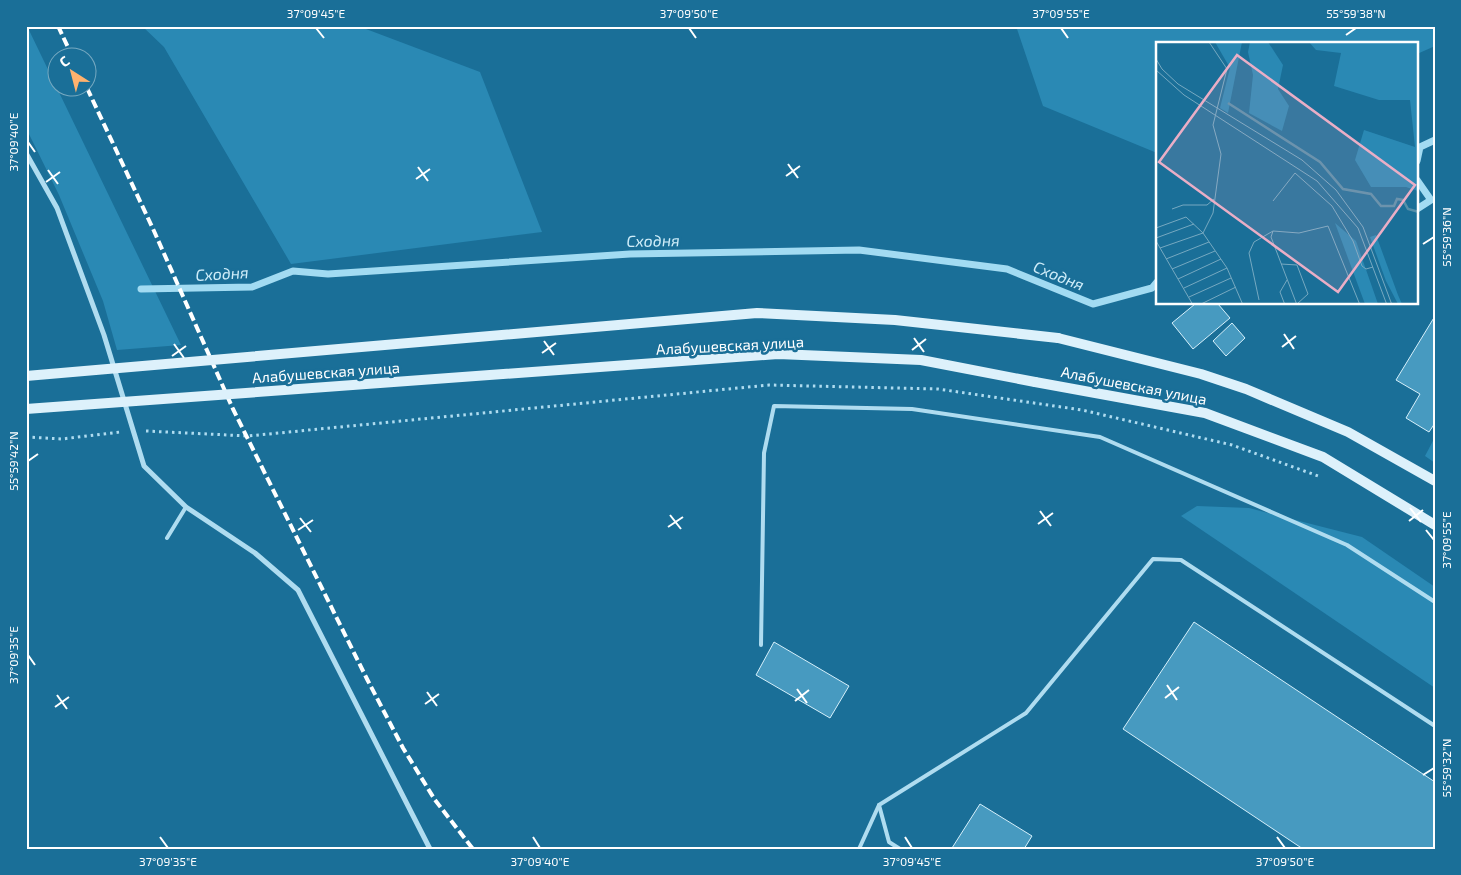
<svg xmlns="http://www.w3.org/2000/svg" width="1461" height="875" viewBox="0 0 1461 875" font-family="'Exo 2',sans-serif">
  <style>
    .green { fill: #2a89b4 }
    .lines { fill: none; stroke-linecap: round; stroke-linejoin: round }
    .stream { stroke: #a2dbf2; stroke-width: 7 }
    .building { fill: #479ac0; stroke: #d6f0fb }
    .path { stroke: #afdcf0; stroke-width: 3; stroke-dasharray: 2.5 4; stroke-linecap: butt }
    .lane { stroke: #afdcf0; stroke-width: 4 }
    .street { stroke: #afdcf0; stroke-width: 5 }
    .secondary { stroke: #ddf1fb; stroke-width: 10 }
    .rail { stroke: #fff; stroke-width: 4; stroke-dasharray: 9 4; stroke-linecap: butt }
    .secondary-bridge { stroke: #ddf1fb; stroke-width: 10 }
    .ticks { fill: none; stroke: #fff; stroke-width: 2 }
    .labels { text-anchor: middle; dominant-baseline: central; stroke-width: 5; stroke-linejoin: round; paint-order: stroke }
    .street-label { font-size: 15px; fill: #fff; stroke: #1a6f98 }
    .water-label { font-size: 16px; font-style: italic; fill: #cfedf9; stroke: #1a6f98 }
    .inset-river { fill: none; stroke: #568fa9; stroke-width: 2.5 }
    .inset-road { fill: none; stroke: #76a9c1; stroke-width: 1 }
    .view { fill: #eaaec6; fill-opacity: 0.15; stroke: #eaaec6; stroke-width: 2.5 }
    .inset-edge { fill: none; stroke: #fff; stroke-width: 2.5 }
    .neatline { fill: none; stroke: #fff; stroke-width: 2 }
    .ticks-label { font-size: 12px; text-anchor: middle; fill: #fff }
  </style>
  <rect width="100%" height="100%" fill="#1a6f98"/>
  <!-- green -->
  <g class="green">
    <path d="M26,26H27L181,345L117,350L103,301L59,195L26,128Z"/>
    <path d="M142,26H358L480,72L542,232L291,264L164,47Z"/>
    <path d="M1016,26H1435V46L1417,54V44H1157V153L1043,106Z"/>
    <path d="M1435,437V463L1425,456Z"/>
    <path d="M1197,506L1249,508L1362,537L1435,587V688L1181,516Z"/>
  </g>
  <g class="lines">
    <!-- stream -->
    <g class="stream">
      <path d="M1417,161L1420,147L1435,140"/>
      <path d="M1417,180L1431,200L1417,209"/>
      <path d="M141,289L252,287L293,271L328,274L630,254L859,250L1007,269L1093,304L1152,288L1157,282"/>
    </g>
  </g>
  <!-- building -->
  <g class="building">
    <path d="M1195,304H1218L1230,318L1193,349L1172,323Z"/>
    <path d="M1435,316V423L1429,432L1406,418L1420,394L1396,380Z"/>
    <path d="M1232,323L1245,338L1226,356L1213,341Z"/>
    <path d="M1194,622L1435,782V849H1303L1123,729Z"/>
    <path d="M774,642L849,686L830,718L756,675Z"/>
    <path d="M980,804L1032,836L1024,849L952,848Z"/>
  </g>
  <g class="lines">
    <!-- path -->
    <g class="path">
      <path d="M146,431L248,436L769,385L938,389L1082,410L1232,445L1321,477"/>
      <path d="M26,437L62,439L120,432"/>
    </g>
    <!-- lane -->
    <g class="lane">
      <path d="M167,538L186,507"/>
      <path d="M761,645L764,453L774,406L912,409L1100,437L1347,545L1435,602"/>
      <path d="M859,849L879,805"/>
      <path d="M900,849L889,842L879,805L1026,713L1153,559L1181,560L1435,726"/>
    </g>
    <!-- street -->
    <path class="street" d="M26,153L57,208L104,335L144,466L186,507L255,553L298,590L430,849"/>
    <!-- secondary -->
    <g class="secondary">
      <path d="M1058,338L1201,374L1246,389L1348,432L1435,481"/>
      <path d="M1035,382L1205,413L1323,457L1435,525"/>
    </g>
    <!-- rail -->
    <g class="rail">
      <path d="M58,26L73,58"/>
      <path d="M87,88L154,231L233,409L367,679L403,748L435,800L473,849"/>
    </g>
    <!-- secondary-bridge -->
    <g class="secondary-bridge">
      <path d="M26,376L757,313L895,320L1058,338"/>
      <path d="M26,409L778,354L921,360L1035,382"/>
    </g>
  </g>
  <!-- ticks -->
  <path class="ticks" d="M316,28L324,38M689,28L696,38M1061,28L1068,38M1346,35L1356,28M28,142L35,152M788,164L798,178M418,167L428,181M48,170L58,184M786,176L800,166M416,179L430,169M46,182L60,172M1423,244L1434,237M1284,334L1294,349M914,338L924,352M544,341L554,355M174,344L184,358M1282,347L1296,336M912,350L926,339M542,353L556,343M172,356L186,346M28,461L38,454M1410,508L1421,522M1040,511L1051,526M670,515L681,529M300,518L311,532M1409,521L1423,510M1038,524L1053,513M668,527L683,517M298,530L313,520M1426,530L1434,540M28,655L35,665M1167,685L1177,700M797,689L807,703M427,692L437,706M57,695L67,709M1165,698L1179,687M795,701L809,690M425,704L439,694M55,707L69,697M1423,775L1434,768M160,837L168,848M533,837L540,848M905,837L912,848M1277,837L1285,848"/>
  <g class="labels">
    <!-- street labels -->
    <g class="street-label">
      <text transform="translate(730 345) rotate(-3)">Алабушевская улица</text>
      <text transform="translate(326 372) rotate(-4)">Алабушевская улица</text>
      <text transform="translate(1134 385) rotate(11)">Алабушевская улица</text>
    </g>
    <!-- water labels -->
    <g class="water-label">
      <text transform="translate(653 240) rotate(-1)">Сходня</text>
      <text transform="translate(222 273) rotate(-3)">Сходня</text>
      <text transform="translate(1059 275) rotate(22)">Сходня</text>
    </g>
  </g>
  <!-- overview -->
  <g transform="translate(1156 42)">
    <rect width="262" height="262" fill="#1a6f98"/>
    <path d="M59,0H86L72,71L64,66L74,26ZM94,0H112L127,23L122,47L133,64L126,89L93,71L97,33L92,10ZM153,0H262V149L250,145H215L199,118L208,88L259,105L254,58H223L178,44L185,11L160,8ZM179,181L200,199L222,262H209ZM220,193L242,253L246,262H242L230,239L214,195Z" fill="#2a89b4"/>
    <path class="inset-river" d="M72,61L164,120L187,147L215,152L225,164H238L241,157L247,158L252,167L263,170"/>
    <path class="inset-road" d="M0,17L6,27L22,42L146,118L180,148L207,185L236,263M0,28L28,53L161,139L202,186L231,263M117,159L139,131L176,164L197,199L206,224L210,227L217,225M16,167L27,163H51L58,157M0,186L30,175L47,191L71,226L87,263M0,196L38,182M0,199L37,263M4,206L47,191L57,171L65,112L57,83L71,27L53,0M10,217L53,200M125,222L141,223L152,252L141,262M16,227L59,209M22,237L65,217M28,246L71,226M33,255L75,236M103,258L93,211L98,200L117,189M43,263L80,245M129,263L124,250L131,238M141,263L115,195L117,189L143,191L172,184L204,263"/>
    <path class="view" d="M81,13L259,143L182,250L3,120Z"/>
    <rect width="262" height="262" class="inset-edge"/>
  </g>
  <!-- border -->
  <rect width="1461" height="875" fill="none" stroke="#1a6f98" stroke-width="55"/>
  <!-- north arrow -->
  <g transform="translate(72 72) rotate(324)"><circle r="24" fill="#1a6f98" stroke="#76a9c1"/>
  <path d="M0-4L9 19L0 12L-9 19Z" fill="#ffb26e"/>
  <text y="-8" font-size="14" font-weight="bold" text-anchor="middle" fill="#ffffff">С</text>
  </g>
  <rect x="28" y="28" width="1406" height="820" class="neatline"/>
  <g class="ticks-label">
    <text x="316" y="18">37°09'45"E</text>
    <text x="689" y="18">37°09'50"E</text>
    <text x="1061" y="18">37°09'55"E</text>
    <text x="1356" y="18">55°59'38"N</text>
    <text transform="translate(14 142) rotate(-90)" y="4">37°09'40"E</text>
    <text transform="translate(1447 237) rotate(-90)" y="4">55°59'36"N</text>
    <text transform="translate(14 461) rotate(-90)" y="4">55°59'42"N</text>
    <text transform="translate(1447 540) rotate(-90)" y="4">37°09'55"E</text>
    <text transform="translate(14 655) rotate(-90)" y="4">37°09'35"E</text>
    <text transform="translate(1447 768) rotate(-90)" y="4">55°59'32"N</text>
    <text x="168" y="866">37°09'35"E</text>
    <text x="540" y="866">37°09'40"E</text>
    <text x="912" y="866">37°09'45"E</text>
    <text x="1285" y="866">37°09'50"E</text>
  </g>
</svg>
